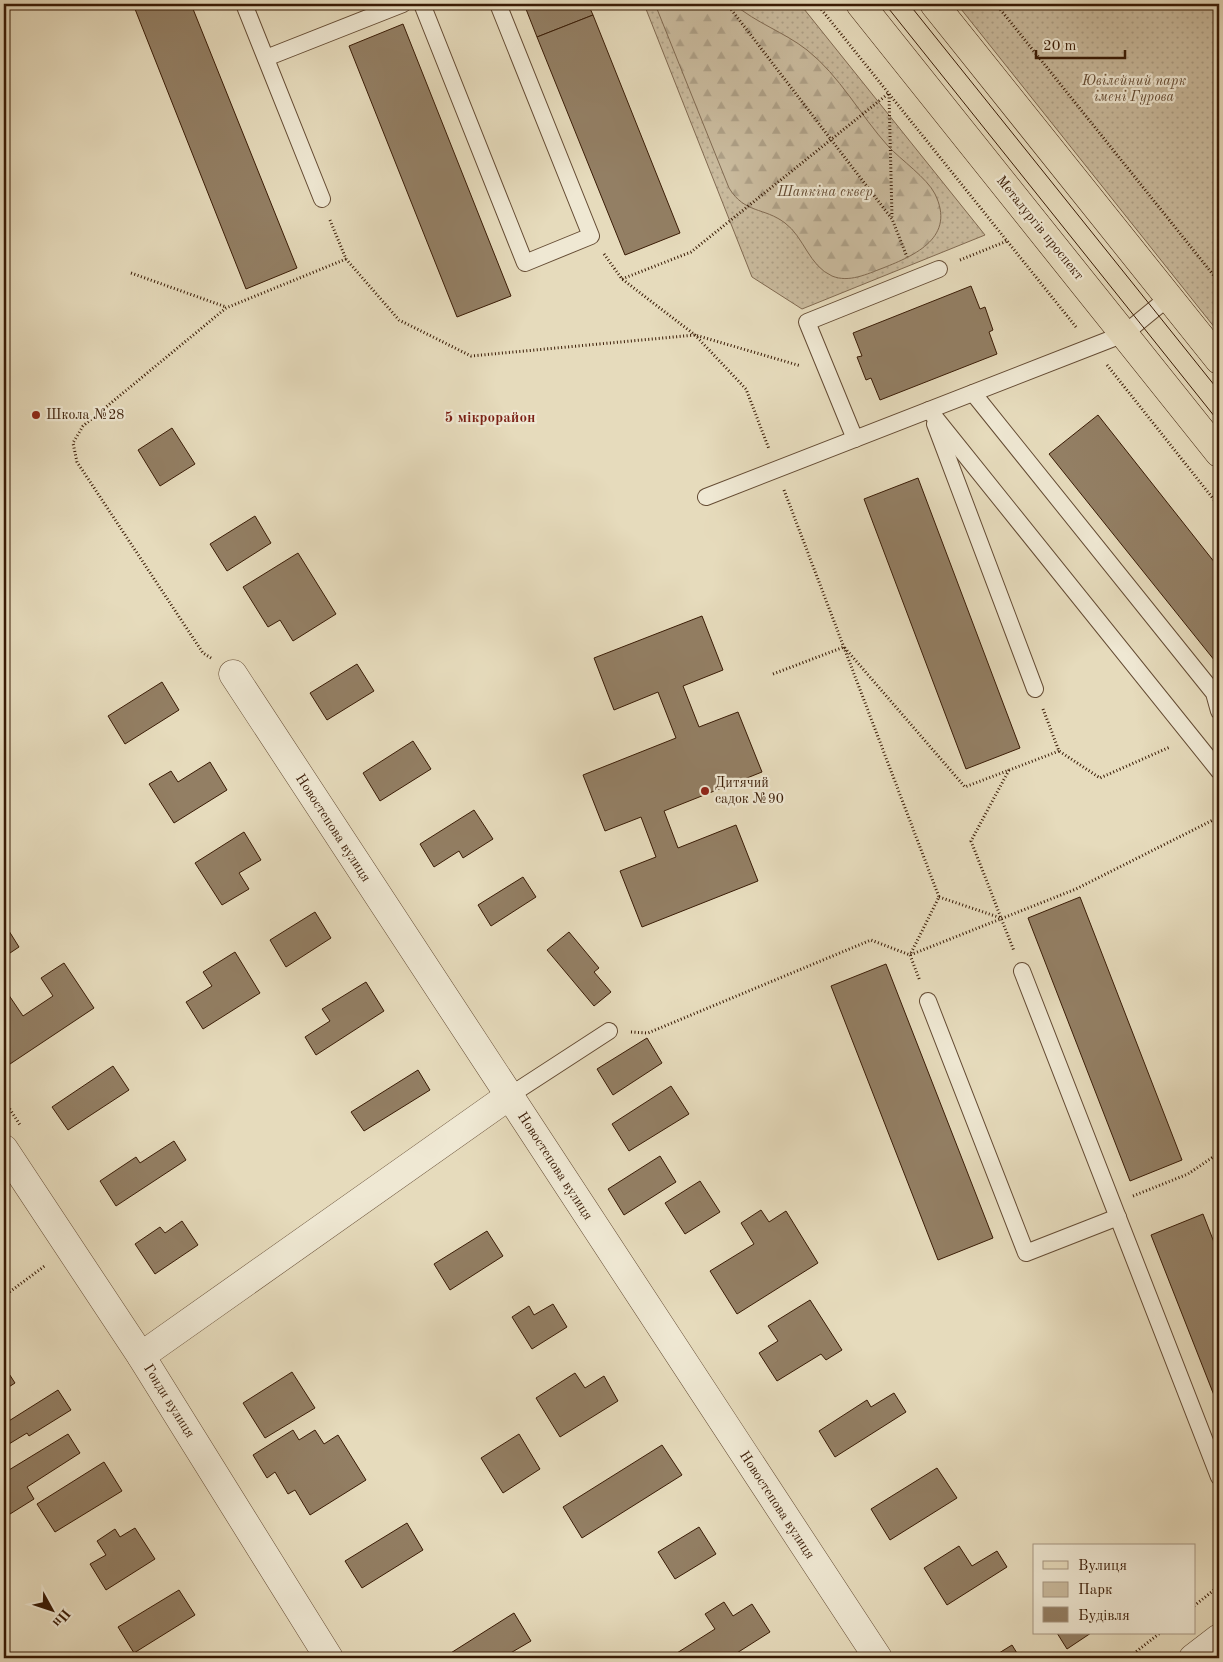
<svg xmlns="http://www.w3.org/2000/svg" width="1223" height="1662" viewBox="0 0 1223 1662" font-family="'Old Standard TT',serif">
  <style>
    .green { fill: url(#green-dots); stroke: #816a51 }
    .forest { fill: url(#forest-firs); stroke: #816a51 }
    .building { fill: #937f64; stroke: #391b05 }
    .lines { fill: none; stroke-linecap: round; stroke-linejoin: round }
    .lane-casing { stroke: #644b33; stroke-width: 18 }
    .street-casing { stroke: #644b33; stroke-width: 29 }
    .primary-casing { stroke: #391b05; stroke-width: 29 }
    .path { stroke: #391b05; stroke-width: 3; stroke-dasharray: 1 2.5; stroke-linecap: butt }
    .lane { stroke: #efe8d3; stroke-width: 16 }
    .street { stroke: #efe8d3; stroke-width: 28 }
    .primary { stroke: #e6dbbc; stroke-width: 28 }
    .tram { stroke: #391b05; stroke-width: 1 }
    .poi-dot { fill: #8f2418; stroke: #efe8d3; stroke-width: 2 }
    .labels { text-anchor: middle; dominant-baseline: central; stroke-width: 4.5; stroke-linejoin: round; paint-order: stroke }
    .park-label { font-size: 14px; font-style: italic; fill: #644b33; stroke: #efe8d3 }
    .street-label { font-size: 14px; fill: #391b05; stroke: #efe8d3 }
    .poi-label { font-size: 14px; fill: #391b05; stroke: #efe8d3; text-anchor: start }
    .neighbourhood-label { font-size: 15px; font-weight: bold; fill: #7a1f14; stroke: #efe8d3 }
  </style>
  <defs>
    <pattern id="green-dots" width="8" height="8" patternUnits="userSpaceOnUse" patternTransform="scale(1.25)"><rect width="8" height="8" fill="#c9ba9d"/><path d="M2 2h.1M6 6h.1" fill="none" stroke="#ad9f86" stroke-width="1.8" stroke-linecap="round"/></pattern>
    <pattern id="forest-firs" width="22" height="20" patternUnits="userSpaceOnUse" patternTransform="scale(1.25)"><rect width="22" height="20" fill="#c9ba9d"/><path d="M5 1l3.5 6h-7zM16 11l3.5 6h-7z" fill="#ad9f86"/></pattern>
  </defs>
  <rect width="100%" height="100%" fill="#e6dbbc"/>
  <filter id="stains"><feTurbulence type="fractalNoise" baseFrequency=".004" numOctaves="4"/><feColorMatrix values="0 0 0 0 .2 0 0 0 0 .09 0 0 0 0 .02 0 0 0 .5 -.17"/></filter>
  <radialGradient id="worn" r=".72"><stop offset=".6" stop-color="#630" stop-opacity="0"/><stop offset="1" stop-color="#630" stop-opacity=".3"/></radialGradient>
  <!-- green -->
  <g class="green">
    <path d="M644,4H800L985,235L802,309L752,277Z"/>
    <path d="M957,4H1219V333Z"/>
  </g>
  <!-- forest -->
  <path class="forest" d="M655,4H734C756,23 784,32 807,50C840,76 860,115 888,146C901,160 927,178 935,194C956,237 916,255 883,268C867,274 849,283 832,276C809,266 804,237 785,223C764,207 745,214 729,188Z"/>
  <!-- building -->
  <g class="building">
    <path d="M133,4H191L297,268L246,289Z"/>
    <path d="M524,4H588L593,15L537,37Z"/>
    <path d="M593,15L680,233L625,255L537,37Z"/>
    <path d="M403,24L511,296L457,317L349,46Z"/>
    <path d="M971,286L980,309L985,307L993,330L989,332L997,354L880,400L871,378L866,380L857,357L862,356L853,333Z"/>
    <path d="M1098,415L1219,568V666L1049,454Z"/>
    <path d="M172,428L195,464L160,486L138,450Z"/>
    <path d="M918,478L1020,748L966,769L864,499Z"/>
    <path d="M255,516L271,543L227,571L210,544Z"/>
    <path d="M298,553L336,614L293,641L280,620L268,627L243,587Z"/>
    <path d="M702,616L723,670L683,686L699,727L738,712L762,772L664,811L678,848L736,825L758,881L642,927L620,871L656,857L641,817L605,831L583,775L676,738L658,692L614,710L594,658Z"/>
    <path d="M357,664L374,691L327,720L310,693Z"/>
    <path d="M162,682L179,710L125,744L108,716Z"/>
    <path d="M413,741L431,769L380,801L363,773Z"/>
    <path d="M210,762L227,790L174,823L149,784L171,771L178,782Z"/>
    <path d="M474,810L493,839L463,858L459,851L434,867L420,844Z"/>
    <path d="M244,832L261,860L239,873L249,889L222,905L195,863Z"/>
    <path d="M523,877L536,897L491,926L478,905Z"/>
    <path d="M1080,897L1182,1160L1130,1181L1028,918Z"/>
    <path d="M315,912L331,938L286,967L270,940Z"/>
    <path d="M4,923L19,947L4,957Z"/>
    <path d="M569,932L599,968L594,972L611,992L594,1006L547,950Z"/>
    <path d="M235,952L260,993L203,1029L186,1002L212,986L203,972Z"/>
    <path d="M64,963L94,1008L4,1068V988L23,1016L53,996L41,978Z"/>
    <path d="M886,964L993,1238L938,1260L831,986Z"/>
    <path d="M366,982L384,1011L316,1055L305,1037L330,1021L322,1009Z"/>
    <path d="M647,1038L662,1063L613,1095L597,1069Z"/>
    <path d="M113,1066L129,1090L68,1130L52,1107Z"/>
    <path d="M418,1070L430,1090L364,1131L351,1112Z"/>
    <path d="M671,1086L689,1114L629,1151L612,1124Z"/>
    <path d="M174,1141L186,1160L116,1206L100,1181L136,1157L140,1163Z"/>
    <path d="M660,1156L676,1182L624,1215L608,1189Z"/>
    <path d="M700,1181L720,1212L685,1234L665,1203Z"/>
    <path d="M761,1210L769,1222L786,1211L818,1263L737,1314L710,1271L754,1244L741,1223Z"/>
    <path d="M1203,1214L1219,1255V1408L1151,1235Z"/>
    <path d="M182,1221L198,1245L155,1274L135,1244L160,1227L165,1233Z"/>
    <path d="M487,1231L503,1256L450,1290L434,1264Z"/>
    <path d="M810,1300L842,1350L826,1360L821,1354L777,1381L759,1353L778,1341L768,1326Z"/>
    <path d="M553,1304L567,1327L532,1349L512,1317L529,1306L534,1315Z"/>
    <path d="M4,1366L15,1383L4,1390Z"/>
    <path d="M292,1372L315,1408L265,1438L243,1403Z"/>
    <path d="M575,1373L585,1388L604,1376L618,1401L560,1437L536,1398Z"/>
    <path d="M58,1390L71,1410L29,1436L27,1433L4,1447V1424Z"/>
    <path d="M894,1393L906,1412L835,1457L819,1431L867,1400L871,1407Z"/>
    <path d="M293,1430L299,1440L315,1430L324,1444L338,1435L366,1480L310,1515L295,1490L288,1494L275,1472L267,1478L253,1455Z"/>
    <path d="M68,1434L80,1453L27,1487L34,1499L10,1514L4,1505V1473Z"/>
    <path d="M519,1434L540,1469L503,1493L481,1458Z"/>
    <path d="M662,1445L682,1475L582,1538L563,1507Z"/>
    <path d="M104,1462L122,1491L55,1532L37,1504Z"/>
    <path d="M937,1468L957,1498L890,1540L871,1509Z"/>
    <path d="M407,1523L423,1550L362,1588L345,1561Z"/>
    <path d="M699,1527L716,1554L675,1579L658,1552Z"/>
    <path d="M135,1528L155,1559L106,1590L90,1564L106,1555L97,1541L115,1529L120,1537Z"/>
    <path d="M959,1546L972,1566L997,1551L1007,1567L947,1605L924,1568Z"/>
    <path d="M179,1590L195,1615L134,1653L118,1627Z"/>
    <path d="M724,1602L733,1616L752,1604L770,1632L729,1658H669L715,1629L705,1614Z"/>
    <path d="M514,1613L531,1641L502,1658H447L446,1656Z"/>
    <path d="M1057,1633H1091L1067,1649Z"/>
    <path d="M1012,1645L1020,1658H991Z"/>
  </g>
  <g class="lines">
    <defs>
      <g id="lane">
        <path d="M244,4L322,199"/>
        <path d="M422,4L525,263L591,236L498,4"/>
        <path d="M266,58L403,4"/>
        <path d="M973,393L1214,693L1219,711"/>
        <path d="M929,410L1219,771"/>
        <path d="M935,424L1035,689"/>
        <path d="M855,439L807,322L939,269"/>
        <path d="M706,497L1124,334L1169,297"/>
        <path d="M1022,971L1219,1477"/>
        <path d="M928,1001L1026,1253L1118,1217"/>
        <path d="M509,1096L609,1031"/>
      </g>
      <g id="street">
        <path d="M233,674L878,1658"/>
        <path d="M4,1149L141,1356L329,1658"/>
        <path d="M141,1356L509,1096"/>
        <path d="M1193,1658L1219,1638"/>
      </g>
      <g id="primary">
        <path d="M860,4L1219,453"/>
        <path d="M934,4L1219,360"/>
      </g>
    </defs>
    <!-- lane casing -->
    <use href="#lane" class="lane-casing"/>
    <!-- street casing -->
    <use href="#street" class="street-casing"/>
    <!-- primary casing -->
    <use href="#primary" class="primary-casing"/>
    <!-- path -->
    <g class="path">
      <path d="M727,4L892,219L907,257"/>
      <path d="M817,4L1076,327"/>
      <path d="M996,4L1219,282"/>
      <path d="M889,94L892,217"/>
      <path d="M330,220L346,259L399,320L471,356L695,335L801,366"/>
      <path d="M604,254L622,279L695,335L746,389L769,449"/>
      <path d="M960,260L1007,241"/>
      <path d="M131,273L226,307"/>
      <path d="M622,279L691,252L889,93"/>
      <path d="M1107,365L1219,506"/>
      <path d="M784,490L939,897L910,955L920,981"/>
      <path d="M211,658L203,653L77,462L73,443L83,426L226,308L346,259"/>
      <path d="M773,674L844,647L965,787L1059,751"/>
      <path d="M1043,709L1059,751L1100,778L1170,747"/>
      <path d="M1009,770L971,841L1014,951"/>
      <path d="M939,897L1001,918"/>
      <path d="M631,1032L648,1033L871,940L910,955L1076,889L1219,817"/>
      <path d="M4,1100L20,1125"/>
      <path d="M1133,1196L1188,1174L1219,1153"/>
      <path d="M4,1296L46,1265"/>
      <path d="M1194,1606L1219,1586"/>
      <path d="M1128,1658L1160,1633"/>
    </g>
    <!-- lane -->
    <use href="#lane" class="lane"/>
    <!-- street -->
    <use href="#street" class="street"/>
    <!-- primary -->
    <use href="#primary" class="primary"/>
    <!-- tram -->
    <g class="tram">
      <path d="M885,4L1219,422"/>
      <path d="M909,4L1219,391"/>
    </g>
  </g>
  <!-- markers -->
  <g class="poi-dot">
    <circle cx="36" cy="415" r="5"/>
    <circle cx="705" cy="791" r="5"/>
  </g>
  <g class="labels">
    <!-- park labels -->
    <g class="park-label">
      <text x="1134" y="81">Ювілейний парк<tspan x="1134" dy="16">імені Гурова</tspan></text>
      <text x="825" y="192">Шапкіна сквер</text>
    </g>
    <!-- street labels -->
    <g class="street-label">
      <text transform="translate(1040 228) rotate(51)">Металургів проспект</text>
      <text transform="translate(333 828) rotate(57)">Новостепова вулиця</text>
      <text transform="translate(555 1166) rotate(57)">Новостепова вулиця</text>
      <text transform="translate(169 1401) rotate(58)">Гонди вулиця</text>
      <text transform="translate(777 1505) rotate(57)">Новостепова вулиця</text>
    </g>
    <!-- poi labels -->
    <g class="poi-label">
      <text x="46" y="415">Школа №28</text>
      <text x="715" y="783">Дитячий<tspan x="715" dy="16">садок №90</tspan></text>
    </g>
    <!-- neighbourhood labels -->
    <g class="neighbourhood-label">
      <text x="490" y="418">5 мікрорайон</text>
    </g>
  </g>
  <!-- margin -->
  <rect width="1223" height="1662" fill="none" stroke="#e6dbbc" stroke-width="20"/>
  <rect x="5" y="5" width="1213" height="1652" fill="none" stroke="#391b05" stroke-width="2.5"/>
  <rect x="10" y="10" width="1203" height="1642" fill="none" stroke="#391b05"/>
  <!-- legend -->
  <rect x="1033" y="1544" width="162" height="90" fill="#efe8d3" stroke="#a69681"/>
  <rect x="1043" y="1561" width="25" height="8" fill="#e6dbbc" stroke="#a69681"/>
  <text x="1078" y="1570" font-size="15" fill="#391b05">Вулиця</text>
  <rect x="1043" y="1582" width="25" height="15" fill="#c9ba9d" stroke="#a69681"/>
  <text x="1078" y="1594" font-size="15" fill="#391b05">Парк</text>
  <rect x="1043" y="1607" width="25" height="15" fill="#937f64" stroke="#a69681"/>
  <text x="1078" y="1620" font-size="15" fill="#391b05">Будівля</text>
  <!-- north arrow -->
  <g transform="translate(52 1610) rotate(130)" stroke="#efe8d3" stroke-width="4" paint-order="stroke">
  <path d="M0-4L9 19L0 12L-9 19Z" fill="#391b05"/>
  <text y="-8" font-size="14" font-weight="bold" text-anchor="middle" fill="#391b05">Пн</text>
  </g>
  <!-- scale -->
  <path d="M1036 50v8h89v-8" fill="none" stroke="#391b05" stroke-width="2.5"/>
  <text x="1043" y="50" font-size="15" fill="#391b05" stroke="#efe8d3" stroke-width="4" paint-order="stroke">20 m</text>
  <rect width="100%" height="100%" filter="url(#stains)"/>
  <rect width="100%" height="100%" fill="url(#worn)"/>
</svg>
